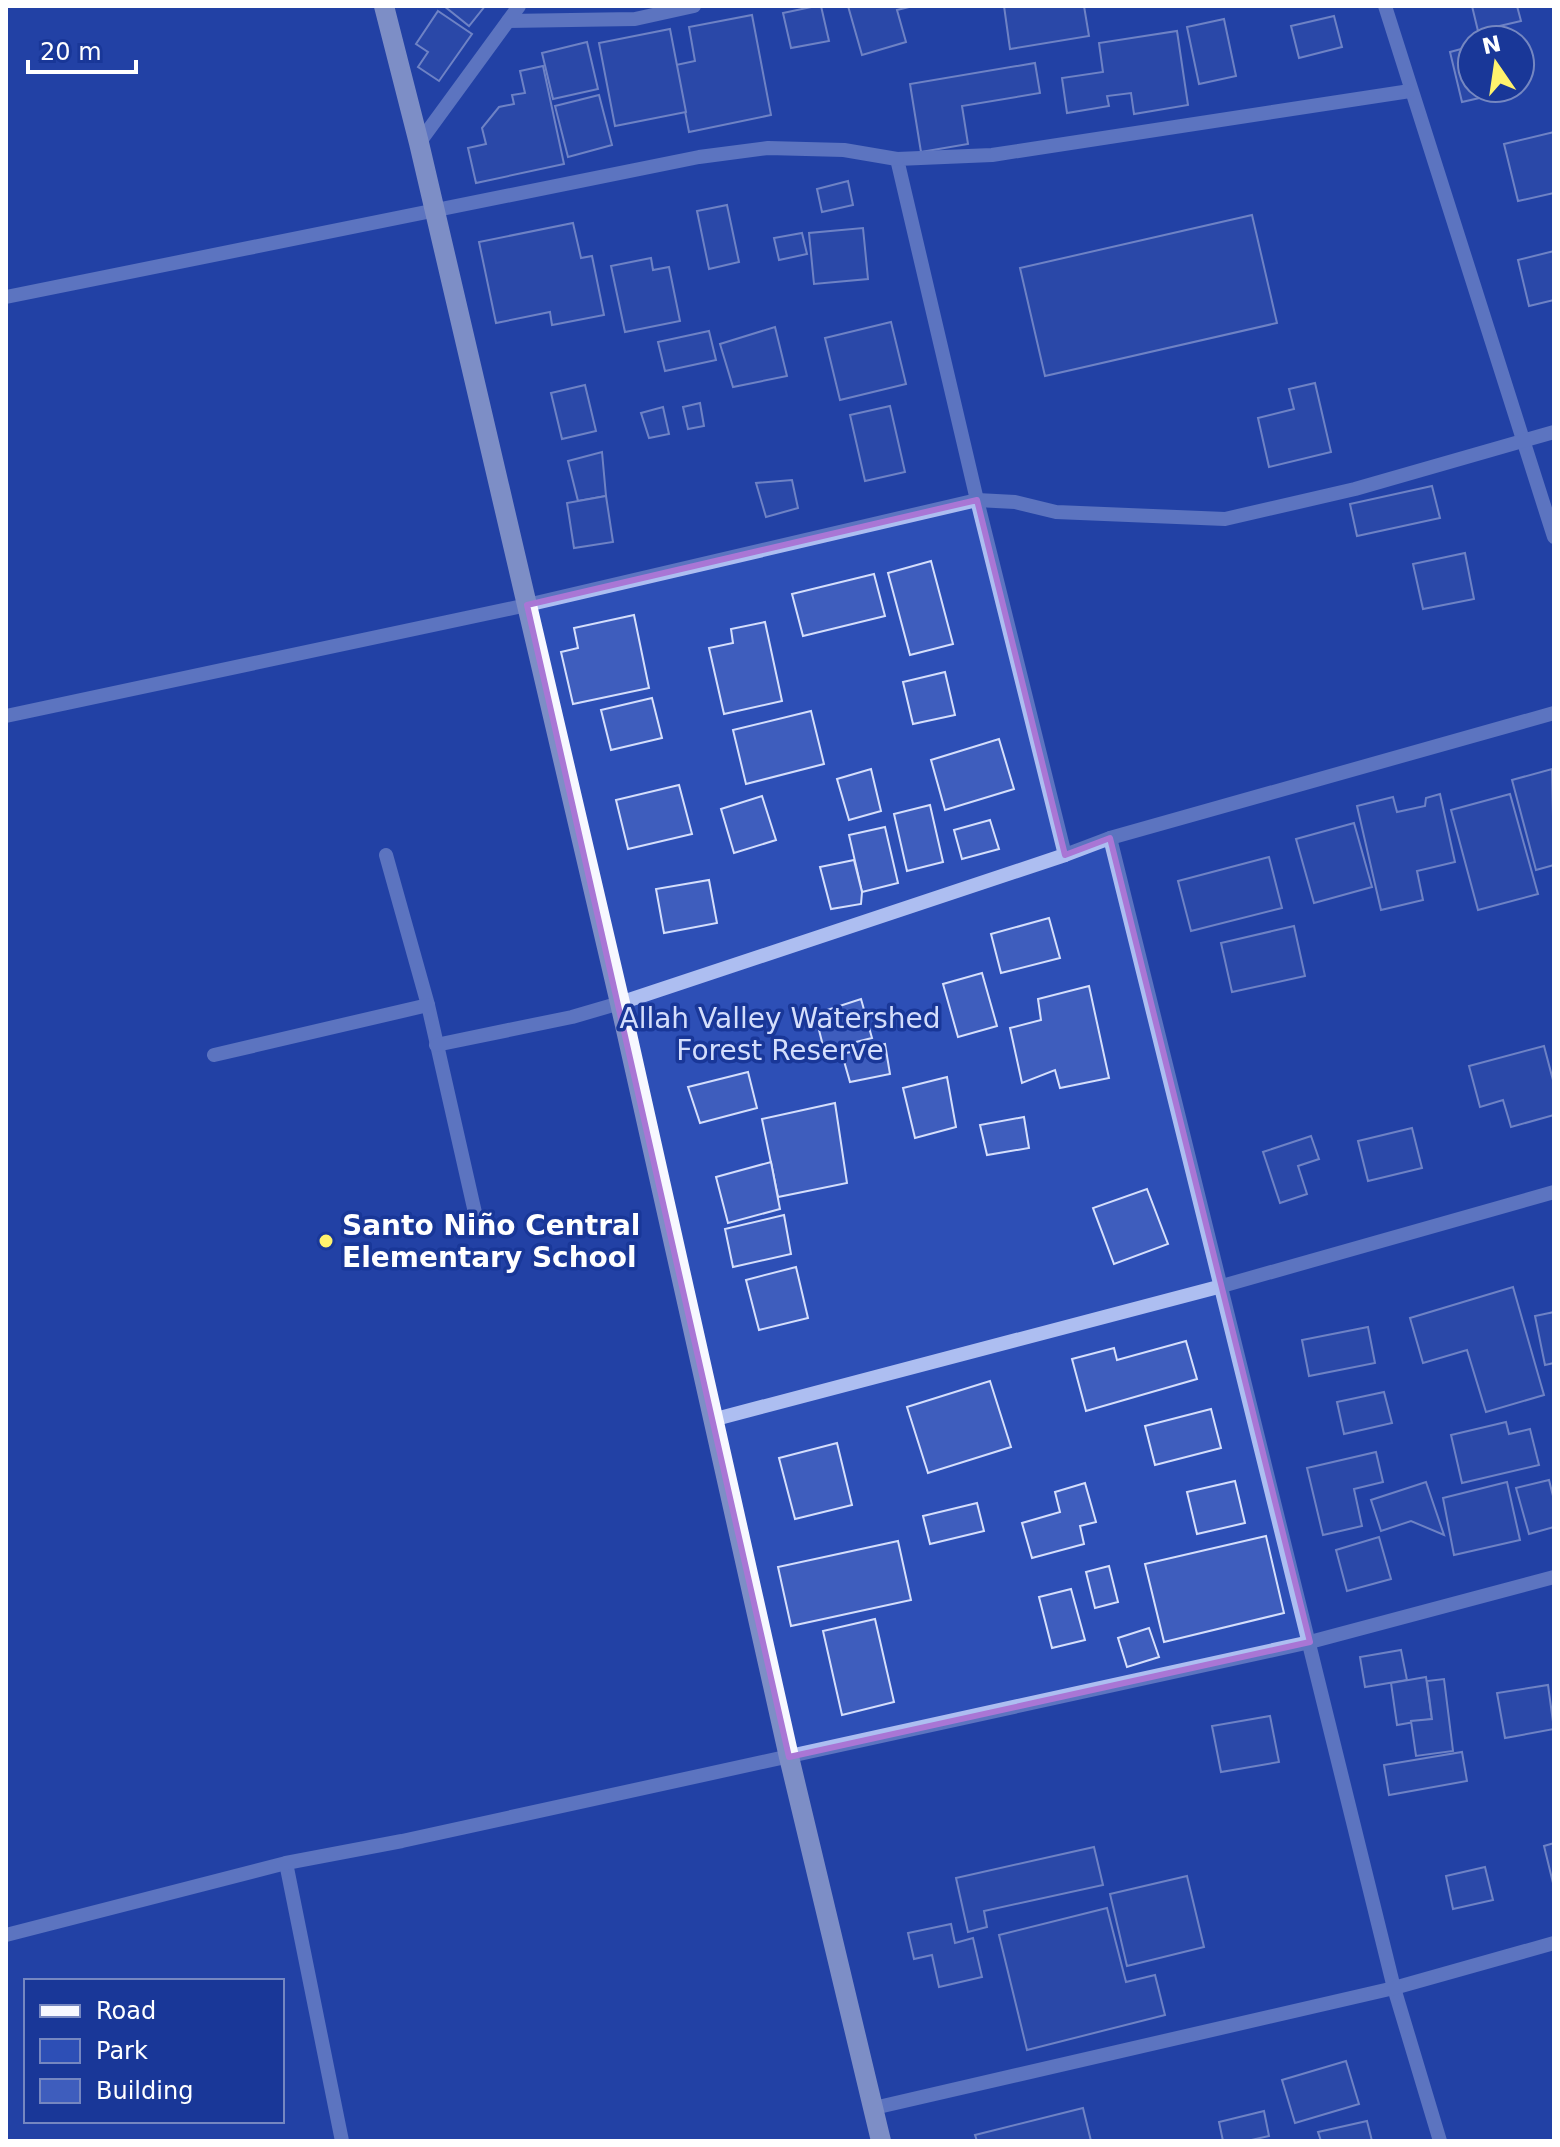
<svg xmlns="http://www.w3.org/2000/svg" width="1560" height="2147" viewBox="0 0 1560 2147" font-family="'DejaVu Sans',sans-serif">
  <style>
    .green { fill: #2d4fb6; fill-rule: evenodd }
    .building { fill: #3e5dbd; stroke: #d4defc; stroke-width: 2 }
    .lines { fill: none; stroke-linecap: round; stroke-linejoin: round }
    .minor { stroke: #adbef1; stroke-width: 14 }
    .major { stroke: #f7f8ff; stroke-width: 20 }
    .marked { fill: none; stroke: #a976d5; stroke-width: 6; stroke-linejoin: round }
    .poi-dot { fill: #fff26d; stroke: #193798; stroke-width: 3 }
    .labels { text-anchor: middle; dominant-baseline: central; stroke-width: 7; stroke-linejoin: round; paint-order: stroke }
    .park-label { font-size: 28px; fill: #d4defc; stroke: #193798 }
    .poi-label { font-size: 28px; font-weight: bold; fill: #fff; stroke: #193798; text-anchor: start }
  </style>
  <rect width="100%" height="100%" fill="#193798"/>
  <!-- green -->
  <path class="green" d="M6,6H1554V2141H6ZM1472,40H1520V88H1472ZM26,1981H282V2121H26Z"/>
  <!-- building -->
  <g class="building">
    <path d="M444,6H485L469,26Z"/>
    <path d="M816,6H821L829,41L791,48L783,13Z"/>
    <path d="M848,6H913L897,10L906,42L862,55Z"/>
    <path d="M1004,6H1084L1089,36L1010,49Z"/>
    <path d="M1472,6H1517L1521,21L1478,31Z"/>
    <path d="M438,11L472,34L439,81L418,67L428,52L416,44Z"/>
    <path d="M752,15L771,115L689,132L676,65L695,61L689,27Z"/>
    <path d="M1334,16L1342,47L1299,58L1291,26Z"/>
    <path d="M1224,19L1236,76L1199,84L1187,27Z"/>
    <path d="M670,29L686,112L615,126L599,43Z"/>
    <path d="M1177,31L1188,105L1134,114L1131,93L1107,96L1109,106L1067,113L1062,78L1103,72L1099,43Z"/>
    <path d="M587,42L598,89L553,99L542,53Z"/>
    <path d="M1472,46V88H1520V74L1523,88L1462,102L1450,52Z"/>
    <path d="M1035,63L1040,93L962,106L968,144L921,152L910,84Z"/>
    <path d="M543,66L564,164L476,183L468,148L486,144L482,128L499,107L514,104L512,95L525,93L520,71Z"/>
    <path d="M599,95L612,145L568,157L555,106Z"/>
    <path d="M1554,132V193L1518,201L1504,144Z"/>
    <path d="M848,181L853,205L822,212L817,189Z"/>
    <path d="M727,205L739,262L709,269L697,211Z"/>
    <path d="M1252,215L1277,323L1045,376L1020,268Z"/>
    <path d="M573,223L581,258L592,256L604,315L552,325L550,312L496,323L479,242Z"/>
    <path d="M863,228L868,279L814,284L809,233Z"/>
    <path d="M802,233L807,254L779,260L774,238Z"/>
    <path d="M1554,251V300L1529,306L1518,260Z"/>
    <path d="M651,258L653,270L669,267L680,321L625,332L611,266Z"/>
    <path d="M891,322L906,384L840,400L825,338Z"/>
    <path d="M775,327L787,376L733,387L720,344Z"/>
    <path d="M709,331L716,360L665,371L658,342Z"/>
    <path d="M1315,383L1331,452L1269,467L1258,418L1294,409L1289,389Z"/>
    <path d="M585,385L596,431L562,439L551,393Z"/>
    <path d="M700,403L704,426L688,429L683,407Z"/>
    <path d="M890,406L905,472L865,481L850,415Z"/>
    <path d="M663,407L669,434L649,438L641,413Z"/>
    <path d="M602,452L606,496L578,501L568,461Z"/>
    <path d="M792,480L798,508L766,517L756,483Z"/>
    <path d="M1432,486L1440,518L1357,536L1350,504Z"/>
    <path d="M606,496L613,542L574,548L567,503Z"/>
    <path d="M1465,553L1474,599L1423,609L1413,564Z"/>
    <path d="M931,561L953,644L910,655L888,573Z"/>
    <path d="M874,574L885,616L803,636L792,594Z"/>
    <path d="M634,615L649,688L573,704L561,652L578,648L574,628Z"/>
    <path d="M765,622L782,701L724,714L709,648L733,643L731,629Z"/>
    <path d="M945,672L955,715L913,724L903,682Z"/>
    <path d="M652,698L662,738L611,750L601,710Z"/>
    <path d="M811,711L824,764L746,784L733,730Z"/>
    <path d="M999,739L1014,789L945,810L931,760Z"/>
    <path d="M871,769L881,811L849,820L837,779Z"/>
    <path d="M1552,769L1554,865L1536,870L1512,780Z"/>
    <path d="M679,785L692,834L628,849L616,800Z"/>
    <path d="M1440,794L1455,862L1417,871L1423,900L1381,910L1357,806L1393,797L1397,812L1425,806L1426,798Z"/>
    <path d="M1510,794L1538,894L1478,910L1451,810Z"/>
    <path d="M762,796L776,840L734,853L721,809Z"/>
    <path d="M930,805L943,862L907,871L894,814Z"/>
    <path d="M990,820L999,849L962,859L954,830Z"/>
    <path d="M1354,823L1372,887L1314,903L1296,839Z"/>
    <path d="M885,827L898,883L862,892L849,835Z"/>
    <path d="M1269,857L1282,908L1191,931L1178,881Z"/>
    <path d="M854,860L862,892L861,904L831,909L820,867Z"/>
    <path d="M709,880L717,923L664,933L656,889Z"/>
    <path d="M1049,918L1060,958L1001,973L991,934Z"/>
    <path d="M1294,926L1305,976L1232,992L1221,943Z"/>
    <path d="M982,973L997,1026L958,1037L943,984Z"/>
    <path d="M1089,986L1109,1078L1060,1088L1055,1070L1022,1083L1010,1028L1041,1020L1038,999Z"/>
    <path d="M861,999L872,1038L824,1050L815,1014Z"/>
    <path d="M885,1044L890,1074L850,1082L842,1054Z"/>
    <path d="M1544,1046L1554,1084V1115L1511,1127L1503,1100L1480,1107L1469,1066Z"/>
    <path d="M748,1072L757,1108L700,1123L688,1087Z"/>
    <path d="M947,1077L956,1127L915,1138L903,1088Z"/>
    <path d="M835,1103L847,1183L778,1197L762,1119Z"/>
    <path d="M1024,1117L1029,1148L987,1155L980,1125Z"/>
    <path d="M1412,1128L1422,1168L1368,1181L1358,1141Z"/>
    <path d="M1311,1136L1319,1159L1298,1166L1307,1194L1280,1203L1263,1152Z"/>
    <path d="M771,1162L780,1209L728,1223L716,1177Z"/>
    <path d="M1147,1189L1168,1244L1114,1264L1093,1208Z"/>
    <path d="M784,1215L791,1254L733,1267L725,1229Z"/>
    <path d="M796,1267L808,1318L759,1330L746,1280Z"/>
    <path d="M1513,1287L1544,1395L1486,1412L1467,1350L1423,1363L1410,1318Z"/>
    <path d="M1554,1312V1363L1545,1365L1535,1316Z"/>
    <path d="M1368,1327L1375,1363L1309,1376L1302,1340Z"/>
    <path d="M1186,1341L1197,1379L1086,1411L1072,1359L1114,1348L1117,1360Z"/>
    <path d="M990,1381L1011,1447L928,1473L907,1407Z"/>
    <path d="M1384,1392L1392,1423L1344,1434L1337,1402Z"/>
    <path d="M1211,1409L1221,1448L1155,1465L1145,1426Z"/>
    <path d="M1506,1422L1509,1434L1530,1429L1539,1465L1462,1483L1451,1435Z"/>
    <path d="M837,1443L852,1505L795,1519L779,1458Z"/>
    <path d="M1376,1452L1383,1482L1354,1489L1362,1526L1323,1535L1307,1468Z"/>
    <path d="M1549,1480L1554,1500V1527L1529,1534L1516,1488Z"/>
    <path d="M1235,1481L1245,1523L1197,1534L1187,1492Z"/>
    <path d="M1426,1482L1444,1535L1411,1521L1381,1531L1371,1500Z"/>
    <path d="M1507,1482L1520,1540L1454,1555L1443,1498Z"/>
    <path d="M1085,1483L1096,1522L1080,1526L1084,1544L1032,1558L1022,1523L1060,1512L1055,1492Z"/>
    <path d="M977,1503L984,1531L930,1544L923,1516Z"/>
    <path d="M1266,1536L1284,1613L1164,1642L1145,1564Z"/>
    <path d="M1379,1537L1391,1579L1347,1591L1336,1550Z"/>
    <path d="M898,1541L911,1600L791,1626L778,1567Z"/>
    <path d="M1109,1566L1118,1602L1095,1608L1086,1572Z"/>
    <path d="M1071,1589L1085,1640L1052,1648L1039,1597Z"/>
    <path d="M875,1619L894,1702L842,1715L823,1631Z"/>
    <path d="M1149,1628L1159,1657L1127,1667L1118,1638Z"/>
    <path d="M1401,1650L1407,1680L1365,1687L1360,1657Z"/>
    <path d="M1426,1677L1432,1719L1397,1725L1391,1683Z"/>
    <path d="M1444,1679L1453,1751L1416,1756L1411,1721L1432,1719L1427,1681Z"/>
    <path d="M1548,1685L1554,1729L1505,1738L1497,1693Z"/>
    <path d="M1270,1716L1279,1762L1221,1772L1212,1726Z"/>
    <path d="M1462,1752L1467,1781L1389,1795L1384,1765Z"/>
    <path d="M1554,1843V1887L1544,1846Z"/>
    <path d="M1094,1847L1103,1885L984,1911L987,1927L968,1932L956,1878Z"/>
    <path d="M1485,1867L1493,1900L1453,1909L1446,1876Z"/>
    <path d="M1187,1876L1204,1947L1127,1966L1110,1894Z"/>
    <path d="M1107,1908L1126,1982L1155,1975L1165,2015L1027,2050L999,1935Z"/>
    <path d="M951,1924L955,1943L973,1938L982,1977L939,1987L932,1955L914,1959L908,1933Z"/>
    <path d="M1346,2061L1359,2104L1295,2123L1282,2080Z"/>
    <path d="M1083,2108L1091,2141H977L975,2135Z"/>
    <path d="M1264,2111L1269,2136L1247,2141H1223L1219,2122Z"/>
    <path d="M1367,2121L1372,2141H1321L1318,2132Z"/>
  </g>
  <g class="lines">
    <!-- minor -->
    <g class="minor">
      <path d="M1385,6L1554,537"/>
      <path d="M508,21L635,19L694,6"/>
      <path d="M1410,91L992,155L897,159L977,500L1065,855L1110,838L1554,713"/>
      <path d="M419,143L519,6"/>
      <path d="M6,297L699,157L768,148L844,150L897,159"/>
      <path d="M6,716L527,605L977,500L1015,502L1056,512L1225,519L1355,489L1554,432"/>
      <path d="M1110,838L1394,1988L1440,2141"/>
      <path d="M386,855L428,1005L476,1217"/>
      <path d="M436,1045L572,1017L620,1003L1065,855"/>
      <path d="M214,1055L428,1005"/>
      <path d="M712,1420L1222,1286L1554,1192"/>
      <path d="M286,1863L342,2141"/>
      <path d="M6,1935L286,1863L402,1841L1310,1642L1554,1577"/>
      <path d="M874,2108L1394,1988L1554,1943"/>
    </g>
    <!-- major -->
    <path class="major" d="M384,6L419,143L620,1003L789,1757L881,2141"/>
  </g>
  <!-- marked area -->
  <path d="M0 0H1560V2147H0ZM977,500L1065,855L1110,838L1310,1642L789,1757L527,605Z" fill="#193798" fill-opacity=".55" fill-rule="evenodd"/>
  <path class="marked" d="M977,500L1065,855L1110,838L1310,1642L789,1757L527,605Z"/>
  <!-- markers -->
  <circle class="poi-dot" cx="326" cy="1241" r="8"/>
  <g class="labels">
    <!-- park labels -->
    <g class="park-label">
      <text x="780" y="1018">Allah Valley Watershed<tspan x="780" dy="32">Forest Reserve</tspan></text>
    </g>
    <!-- poi labels -->
    <g class="poi-label">
      <text x="342" y="1225">Santo Niño Central<tspan x="342" dy="32">Elementary School</tspan></text>
    </g>
  </g>
  <!-- border -->
  <rect width="1560" height="2147" fill="none" stroke="#ffffff" stroke-width="16"/>
  <!-- legend -->
  <rect x="24" y="1979" width="260" height="144" fill="#193798" stroke="#7587c1" stroke-width="2"/>
  <rect x="40" y="2005" width="40" height="12" fill="#f7f8ff" stroke="#7587c1" stroke-width="2"/>
  <text x="96" y="2019" font-size="24" fill="#ffffff">Road</text>
  <rect x="40" y="2039" width="40" height="24" fill="#2d4fb6" stroke="#7587c1" stroke-width="2"/>
  <text x="96" y="2059" font-size="24" fill="#ffffff">Park</text>
  <rect x="40" y="2079" width="40" height="24" fill="#3e5dbd" stroke="#7587c1" stroke-width="2"/>
  <text x="96" y="2099" font-size="24" fill="#ffffff">Building</text>
  <!-- north arrow -->
  <g transform="translate(1496 64) rotate(347)"><circle r="38" fill="#193798" stroke="#7587c1" stroke-width="2"/>
  <path d="M0-6L14 30L0 20L-14 30Z" fill="#fff26d"/>
  <text y="-12" font-size="22" font-weight="bold" text-anchor="middle" fill="#ffffff">N</text>
  </g>
  <!-- scale -->
  <path d="M28 60v12h108v-12" fill="none" stroke="#ffffff" stroke-width="4"/>
  <text x="40" y="60" font-size="24" fill="#ffffff" stroke="#193798" stroke-width="6" paint-order="stroke">20 m</text>
</svg>
